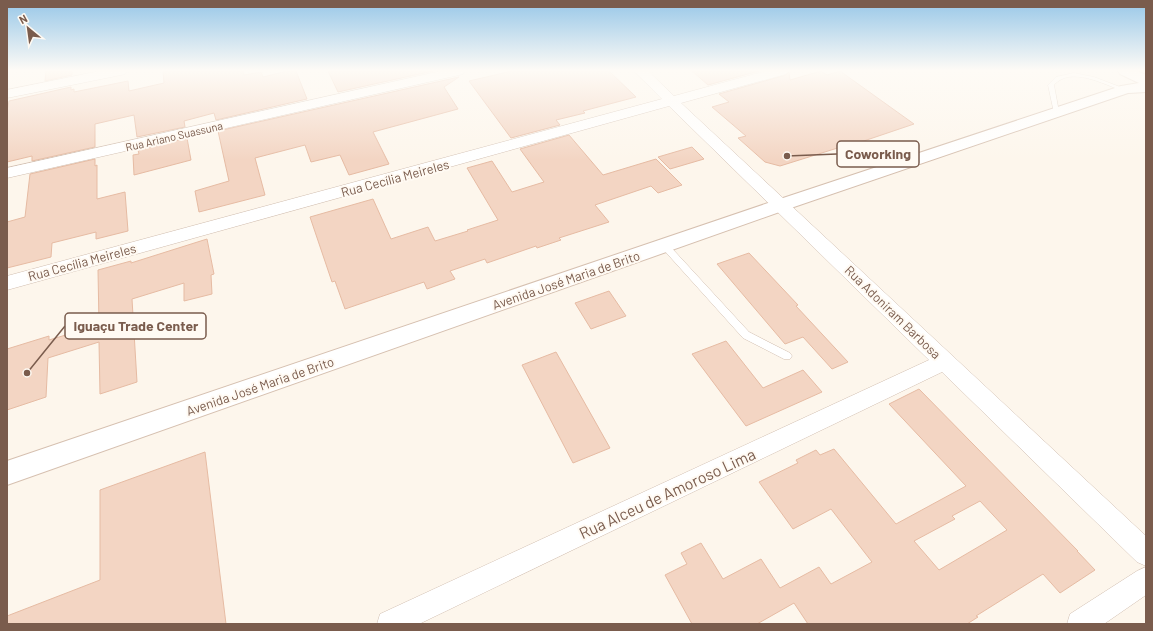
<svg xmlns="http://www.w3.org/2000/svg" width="1153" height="631" viewBox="0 0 1153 631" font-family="Barlow,sans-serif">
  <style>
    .building { fill: #f3d5c3; stroke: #e6bba3; fill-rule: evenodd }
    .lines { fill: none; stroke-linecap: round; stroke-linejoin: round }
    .lane-casing { stroke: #d1beb0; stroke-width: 1 }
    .street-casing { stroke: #d1beb0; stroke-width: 1 }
    .secondary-casing { stroke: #d6c0b0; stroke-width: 2 }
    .lane { fill: #fff; fill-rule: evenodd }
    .street { fill: #fff; fill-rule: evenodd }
    .secondary { fill: #fff; fill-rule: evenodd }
    .labels { text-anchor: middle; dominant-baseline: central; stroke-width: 4; stroke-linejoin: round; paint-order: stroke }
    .far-street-label { font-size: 11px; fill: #7a5c4d; stroke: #fffaf3 }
    .street-label { font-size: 13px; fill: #7a5c4d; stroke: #fffaf3 }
    .near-street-label { font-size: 16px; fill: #7a5c4d; stroke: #fffaf3 }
    .leader { fill: none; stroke: #7a5c4d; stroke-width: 1.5 }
    .callout-dot { fill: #7a5c4d; stroke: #fffaf3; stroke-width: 1.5 }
    .callout { fill: #fffaf3; stroke: #7a5c4d; stroke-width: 1.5 }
    .callout-label { font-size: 14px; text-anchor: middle; font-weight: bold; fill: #7a5c4d }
  </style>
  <rect width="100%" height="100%" fill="#fdf6ec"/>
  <!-- building -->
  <g class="building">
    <path d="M46,71H72V75L45,81Z"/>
    <path d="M163,71H243L244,75L261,72L263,77L287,71H296L307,99L216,120L214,113L184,121L185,127L137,137L134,115L95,124V147L32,161V156L7,162V111L9,101L71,87V90L74,89V92L128,81L129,91L164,83Z"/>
    <path d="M328,71H433L338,92Z"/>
    <path d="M512,71H609L636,97L583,111L585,113L556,120L560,125L511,138L469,81Z"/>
    <path d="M692,71H759L708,85Z"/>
    <path d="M821,71L827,75L840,71L914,124L846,147L844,146L780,166L765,162L738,138L746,136L712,107L729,102L719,94L786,75L789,72L790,80Z"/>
    <path d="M459,77L444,87L458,109L373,132L389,164L349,175L340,155L311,162L305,145L255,158L265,195L199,212L195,191L229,181L218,131Z"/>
    <path d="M569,135L603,175L656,159L682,185L658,193L651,186L595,205L609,222L559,238L561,240L537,248L536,246L487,263L485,259L450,271L455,279L427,289L424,282L345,309L335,281L332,282L310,217L373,199L391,239L428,227L435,241L468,231L467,230L498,220L467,168L492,161L512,192L544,182L520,149Z"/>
    <path d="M187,138L191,160L134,175L133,155L139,154L138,150Z"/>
    <path d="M692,147L704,159L670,169L658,157Z"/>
    <path d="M95,159V166L97,165V199L125,192L128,231L96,239V232L52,243L51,257L7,268V222L25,217L30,174Z"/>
    <path d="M207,239L214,274L211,275L212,294L184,301V283L132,299L137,382L100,394L99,342L48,358L46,397L7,410V349L49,336V340L99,325L98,270L131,261V263Z"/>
    <path d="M749,253L798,305L796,306L848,362L832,369L803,337L785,344L717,264Z"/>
    <path d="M609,291L626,316L591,329L575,303Z"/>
    <path d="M726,341L763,388L803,370L822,392L746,426L692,354Z"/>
    <path d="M556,352L610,448L573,463L522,365Z"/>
    <path d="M919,389L1078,551H1077L1095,570L1060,593L1043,574L976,616L978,617L967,624H808L794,603L757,624H692L665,575L687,564L681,553L701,543L723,579L761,559L780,588L819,567L831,584L872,562L831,509L793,529L759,482L798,463L796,460L816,450L820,455L834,449L896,524L966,486L889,404ZM980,501L1007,530L939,570L914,541L955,519L952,516Z"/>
    <path d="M205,452L226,624H7V616L100,580V490Z"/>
  </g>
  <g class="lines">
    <defs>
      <g id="lane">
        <path d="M1074,73L1094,77L1128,90L1123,91C1103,84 1071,66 1054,85L1059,112L1054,113L1048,85L1056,77Z"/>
        <path d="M665,243L668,244L749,332L790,353L792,356L790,359H784L743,338L662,248L661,246Z"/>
      </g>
      <g id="street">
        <path d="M100,71H127L125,74L121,75L7,98V90Z"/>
        <path d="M441,71H465L463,74L459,75L7,178V168Z"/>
        <path d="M634,71H648L674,96L766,71H788L786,74L681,103L1146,536V566L1137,562L942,372L419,624H377L380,614L929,360L669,106L7,290V276L662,99Z"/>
        <path d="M1146,567V595L1104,624H1067L1070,614L1137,571Z"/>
      </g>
      <path id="secondary" d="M1118,71H1137L1146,75V92L1128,93L788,209L7,485V461L774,201L1121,86L1139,83L1120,74Z"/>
    </defs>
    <!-- lane casing -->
    <use href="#lane" class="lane-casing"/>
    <!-- street casing -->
    <use href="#street" class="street-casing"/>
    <!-- secondary casing -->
    <use href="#secondary" class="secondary-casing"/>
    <!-- lane -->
    <use href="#lane" class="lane"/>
    <!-- street -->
    <use href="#street" class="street"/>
    <!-- secondary -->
    <use href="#secondary" class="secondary"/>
  </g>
  <!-- sky -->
  <linearGradient id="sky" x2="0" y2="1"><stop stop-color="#97c7e8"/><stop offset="0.44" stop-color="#fefbf6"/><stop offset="1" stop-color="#fefbf6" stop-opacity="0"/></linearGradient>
  <rect width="1153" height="160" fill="url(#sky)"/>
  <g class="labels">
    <!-- far-street labels -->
    <g class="far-street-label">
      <text transform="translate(174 136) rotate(-13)">Rua Ariano Suassuna</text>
    </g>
    <!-- street labels -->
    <g class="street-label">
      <text transform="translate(395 178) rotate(-15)">Rua Cecília Meireles</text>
      <text transform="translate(82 262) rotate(-15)">Rua Cecília Meireles</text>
      <text transform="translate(566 280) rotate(-19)">Avenida José Maria de Brito</text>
      <text transform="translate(893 312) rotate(44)">Rua Adoniram Barbosa</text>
      <text transform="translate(260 386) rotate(-19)">Avenida José Maria de Brito</text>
    </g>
    <!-- near-street labels -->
    <g class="near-street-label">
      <text transform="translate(667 493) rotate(-25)">Rua Alceu de Amoroso Lima</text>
    </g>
  </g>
  <!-- callouts -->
  <path class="leader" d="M787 156L837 154M27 373L65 326"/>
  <g class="callout-dot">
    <circle cx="787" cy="156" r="4"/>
    <circle cx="27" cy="373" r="4"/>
  </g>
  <g class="callout">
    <rect x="837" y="141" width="82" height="26" rx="4"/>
    <rect x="65" y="313" width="141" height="26" rx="4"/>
  </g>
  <g class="callout-label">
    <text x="878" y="159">Coworking</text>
    <text x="136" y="331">Iguaçu Trade Center</text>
  </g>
  <!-- border -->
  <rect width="1153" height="631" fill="none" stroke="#7a5c4d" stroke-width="16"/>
  <!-- north arrow -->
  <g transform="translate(28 28) rotate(331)" stroke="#fffaf3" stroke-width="3" paint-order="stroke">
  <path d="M0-3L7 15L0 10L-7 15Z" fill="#7a5c4d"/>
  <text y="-6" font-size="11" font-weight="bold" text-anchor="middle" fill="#7a5c4d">N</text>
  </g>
</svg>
